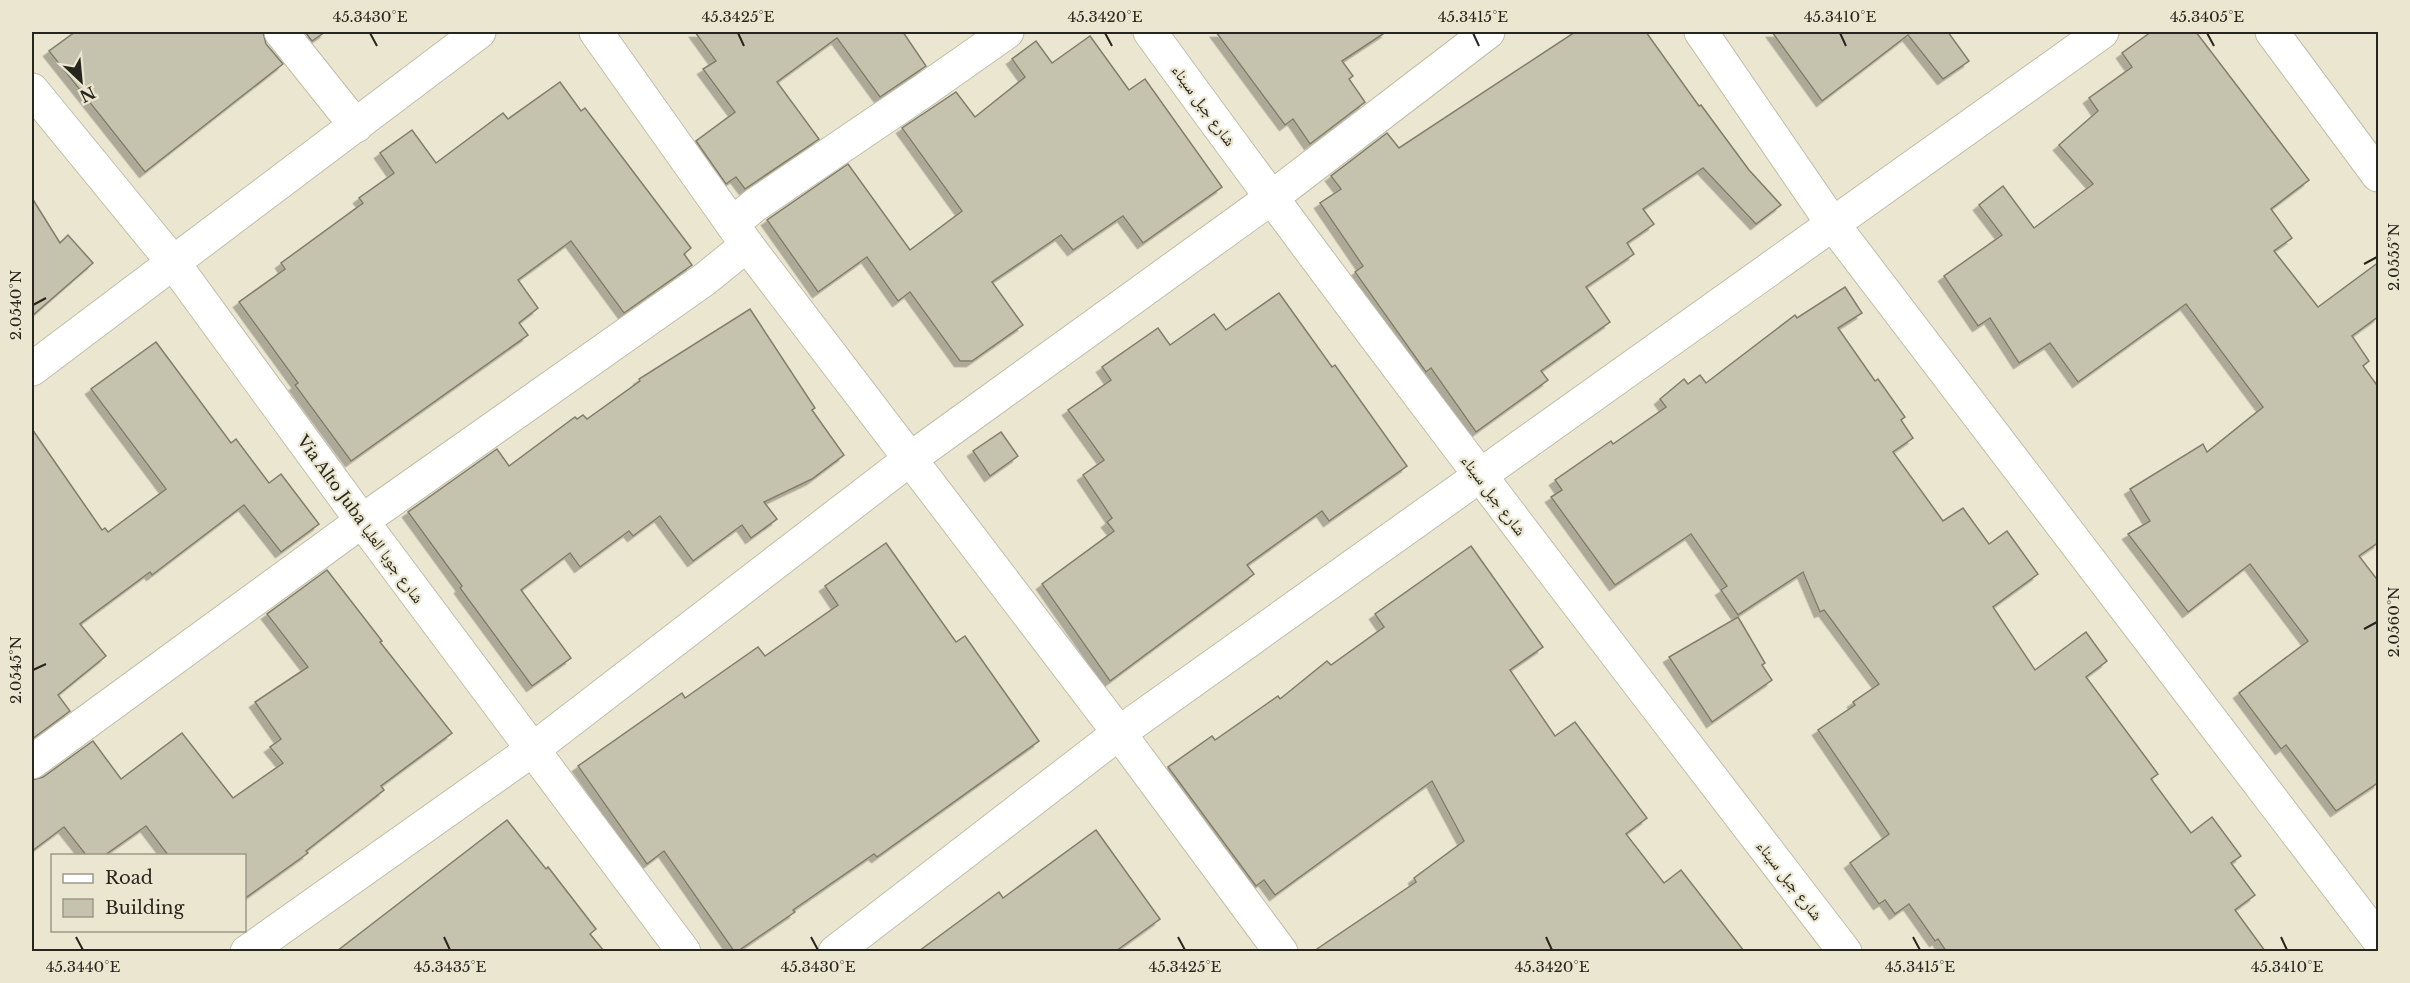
<svg xmlns="http://www.w3.org/2000/svg" width="2410" height="983" viewBox="0 0 2410 983" font-family="'Libre Baskerville','Noto Naskh Arabic',serif">
  <style>
    .building { fill: #c5c2ad; stroke: #817e6a; stroke-width: 1.5; filter: url(#shadow) }
    .lines { fill: none; stroke-linecap: round; stroke-linejoin: round }
    .minor-casing { stroke: #c1bea9; stroke-width: 35 }
    .tertiary-casing { stroke: #c1bea9; stroke-width: 35 }
    .minor { stroke: #fff; stroke-width: 33 }
    .tertiary { stroke: #fff; stroke-width: 33 }
    .ticks { fill: none; stroke: #27261e; stroke-width: 2 }
    .labels { text-anchor: middle; dominant-baseline: central; stroke-width: 4.5; stroke-linejoin: round; paint-order: stroke }
    .street-label { font-size: 16px; fill: #27261e; stroke: #eae6d0 }
    .neatline { fill: none; stroke: #27261e; stroke-width: 2 }
    .ticks-label { font-size: 15px; text-anchor: middle; fill: #27261e }
  </style>
  <defs>
    <filter id="shadow"><feDropShadow dx="-5.5" dy="5.5" stdDeviation="0" flood-color="#0004"/></filter>
  </defs>
  <rect width="100%" height="100%" fill="#eae6d0"/>
  <!-- building -->
  <g class="building">
    <path d="M75,32H263L266,44L283,64L145,172L49,51Z"/>
    <path d="M305,32H325L312,41Z"/>
    <path d="M695,32H903L926,66L880,97L837,38L777,82L819,139L745,189L736,177L726,184L696,141L735,112L703,69L716,61Z"/>
    <path d="M1216,32H1386L1342,61L1353,76L1349,79L1365,102L1310,144L1293,119L1285,125Z"/>
    <path d="M1575,32H1646L1699,106L1701,105L1749,170L1781,205L1756,224L1703,168L1643,209L1654,224L1627,243L1634,254L1586,287L1610,322L1541,371L1548,380L1476,432L1431,368L1426,372L1355,272L1363,266L1320,203L1341,189L1331,176L1387,133L1399,148Z"/>
    <path d="M1772,32H1948L1969,61L1943,79L1908,35L1822,101Z"/>
    <path d="M2151,32H2196L2309,180L2271,209L2292,238L2274,251L2318,307L2379,262V316L2352,336L2369,361L2363,366L2379,388V542L2359,556L2379,582V782L2336,811L2286,745L2281,749L2239,693L2308,641L2250,564L2188,612L2128,534L2150,521L2130,489L2203,444L2207,452L2263,407L2186,304L2078,382L2050,343L2019,363L1990,318L1978,326L1944,276L2002,235L1979,205L2003,186L2034,228L2093,184L2059,145L2098,111L2089,98L2132,67L2122,53Z"/>
    <path d="M1090,36L1129,90L1145,79L1222,187L1143,243L1123,216L1073,250L1061,235L992,282L1023,325L972,361H960L910,292L898,301L867,257L818,292L767,220L848,164L910,250L962,211L902,128L956,92L975,117L1025,77L1012,59L1036,41L1052,63Z"/>
    <path d="M560,82L581,111L585,108L691,248L684,254L692,265L624,313L571,241L518,280L538,308L519,323L528,335L351,461L295,385L298,383L239,302L285,269L281,263L363,203L359,198L394,173L380,153L412,130L436,163L503,113L508,119Z"/>
    <path d="M32,198L60,243L68,235L93,263L32,316Z"/>
    <path d="M1845,287L1862,313L1838,328L1875,381L1878,379L1905,417L1901,420L1913,438L1893,452L1943,521L1963,508L1989,544L2007,531L2038,574L1993,607L2035,670L2086,632L2107,661L2086,677L2158,774L2151,779L2191,833L2212,817L2241,856L2231,863L2255,895L2235,910L2265,951H1946L1938,939L1935,941L1909,904L1895,914L1885,900L1879,904L1850,863L1889,834L1818,730L1855,705L1853,702L1879,684L1824,610L1820,612L1803,572L1738,615L1721,590L1727,586L1691,534L1615,585L1551,497L1562,490L1555,480L1611,441L1613,444L1666,407L1660,399L1684,379L1688,384L1700,375L1706,383L1795,315L1797,318Z"/>
    <path d="M1279,293L1332,367L1335,365L1407,466L1329,521L1322,511L1247,565L1254,574L1110,681L1042,584L1114,531L1107,522L1112,518L1083,475L1104,460L1068,410L1111,380L1102,367L1158,328L1170,345L1214,314L1226,330Z"/>
    <path d="M750,309L815,408L812,410L844,455L812,479L764,502L777,519L751,538L742,525L693,561L660,516L633,536L629,531L580,567L570,553L521,590L571,658L532,686L460,588L462,586L408,512L497,449L509,466L575,417L577,419L583,415L587,419L640,381L639,379Z"/>
    <path d="M156,342L231,443L236,439L269,483L281,474L319,524L281,552L244,505L152,575L150,572L80,624L106,656L58,695L70,711L32,739V429L102,530L105,528L108,532L166,489L91,389Z"/>
    <path d="M1001,432L1018,456L990,476L973,451Z"/>
    <path d="M886,543L956,642L965,636L1039,741L877,857L874,854L793,910L795,912L738,951H734L664,851L647,864L578,766L682,693L685,698L758,647L765,656L838,605L825,586Z"/>
    <path d="M1471,546L1543,647L1510,670L1555,736L1575,722L1647,818L1626,834L1664,883L1681,870L1744,951H1314L1416,882L1414,878L1464,841L1432,781L1275,895L1264,880L1256,886L1168,767L1212,736L1215,740L1278,696L1280,699L1327,661L1331,665L1384,627L1375,614Z"/>
    <path d="M327,570L382,641L380,642L452,733L381,786L384,790L306,851L308,853L244,899V855H168L146,826L105,855H86L64,827L32,851V780L43,777L93,741L121,779L182,733L233,798L283,763L270,747L281,739L255,702L308,667L267,614Z"/>
    <path d="M1738,617L1765,663L1762,665L1772,680L1712,722L1669,657Z"/>
    <path d="M507,820L546,869L548,867L596,929L590,934L604,951H337Z"/>
    <path d="M1096,830L1160,919L1116,951H919L999,892L1003,898Z"/>
  </g>
  <g class="lines">
    <defs>
      <g id="minor">
        <path d="M281,32L356,126"/>
        <path d="M596,32L747,245L1119,733L1281,952"/>
        <path d="M1150,32C1376,343 1611,647 1845,952"/>
        <path d="M1701,32L1832,223L2378,939"/>
        <path d="M2272,32L2378,175"/>
        <path d="M732,224L755,205L923,91L1007,32"/>
        <path d="M32,369L479,32"/>
        <path d="M32,762L362,521L705,279L747,245"/>
        <path d="M247,952L532,750L910,459L1271,198L1488,32"/>
        <path d="M835,952L1119,733L2102,32"/>
      </g>
      <path id="tertiary" d="M32,90L172,261L362,521L684,952"/>
    </defs>
    <!-- minor casing -->
    <use href="#minor" class="minor-casing"/>
    <!-- tertiary casing -->
    <use href="#tertiary" class="tertiary-casing"/>
    <!-- minor -->
    <use href="#minor" class="minor"/>
    <!-- tertiary -->
    <use href="#tertiary" class="tertiary"/>
  </g>
  <!-- ticks -->
  <path class="ticks" d="M370,33L377,46M738,33L744,46M1105,33L1112,46M1473,33L1479,46M1840,33L1846,46M2207,33L2214,46M2364,264L2377,257M33,305L46,298M2364,629L2377,622M33,670L46,664M76,937L83,950M444,937L450,950M811,937L818,950M1178,937L1185,950M1546,937L1552,950M1913,937L1920,950M2281,937L2287,950"/>
  <g class="labels">
    <!-- street labels -->
    <g class="street-label">
      <text transform="translate(1204 105) rotate(54)">شارع جبل سيناء</text>
      <text transform="translate(1494 495) rotate(53)">شارع جبل سيناء</text>
      <text transform="translate(361 519) rotate(54)">Via Alto Juba شارع جوبا العليا</text>
      <text transform="translate(1790 880) rotate(52)">شارع جبل سيناء</text>
    </g>
  </g>
  <!-- border -->
  <rect width="2410" height="983" fill="none" stroke="#eae6d0" stroke-width="66"/>
  <!-- legend -->
  <rect x="51" y="854" width="195" height="78" fill="#eae6d0" stroke="#9c9989" stroke-width="1.5"/>
  <rect x="63" y="874" width="30" height="9" fill="#ffffff" stroke="#9c9989" stroke-width="1.5"/>
  <text x="105" y="884" font-size="18" fill="#27261e">Road</text>
  <rect x="63" y="899" width="30" height="18" fill="#c5c2ad" stroke="#9c9989" stroke-width="1.5"/>
  <text x="105" y="914" font-size="18" fill="#27261e">Building</text>
  <!-- north arrow -->
  <g transform="translate(81 81) rotate(154)" stroke="#eae6d0" stroke-width="4.5" paint-order="stroke">
  <path d="M0-4.5L10 22L0 15L-10 22Z" fill="#27261e"/>
  <text y="-9" font-size="16" font-weight="bold" text-anchor="middle" fill="#27261e">N</text>
  </g>
  <rect x="33" y="33" width="2344" height="917" class="neatline"/>
  <g class="ticks-label">
    <text x="370" y="22">45.3430°E</text>
    <text x="738" y="22">45.3425°E</text>
    <text x="1105" y="22">45.3420°E</text>
    <text x="1473" y="22">45.3415°E</text>
    <text x="1840" y="22">45.3410°E</text>
    <text x="2207" y="22">45.3405°E</text>
    <text transform="translate(2394 257) rotate(-90)" y="5">2.0555°N</text>
    <text transform="translate(16 305) rotate(-90)" y="5">2.0540°N</text>
    <text transform="translate(2394 622) rotate(-90)" y="5">2.0560°N</text>
    <text transform="translate(16 670) rotate(-90)" y="5">2.0545°N</text>
    <text x="83" y="972">45.3440°E</text>
    <text x="450" y="972">45.3435°E</text>
    <text x="818" y="972">45.3430°E</text>
    <text x="1185" y="972">45.3425°E</text>
    <text x="1552" y="972">45.3420°E</text>
    <text x="1920" y="972">45.3415°E</text>
    <text x="2287" y="972">45.3410°E</text>
  </g>
</svg>
